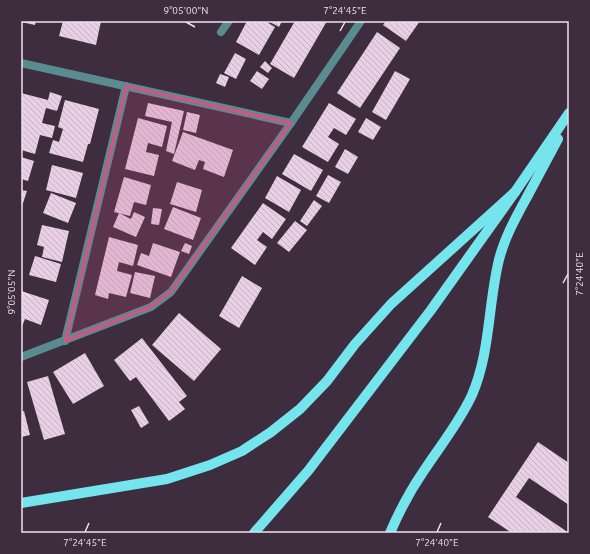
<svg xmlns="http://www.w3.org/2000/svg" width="590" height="554" viewBox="0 0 590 554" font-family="Ubuntu,sans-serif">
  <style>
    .building { fill: url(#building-back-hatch) }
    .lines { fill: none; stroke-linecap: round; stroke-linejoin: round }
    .street { stroke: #598c90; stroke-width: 8 }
    .primary { stroke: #75e5ed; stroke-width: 10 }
    .marked { fill: #cf5587; fill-opacity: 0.2; stroke: #cf5587; stroke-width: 3; stroke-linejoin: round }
    .ticks { fill: none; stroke: #eee2ef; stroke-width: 1.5 }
    .neatline { fill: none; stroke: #eee2ef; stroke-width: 1.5 }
    .ticks-label { font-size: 10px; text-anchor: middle; fill: #eee2ef }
  </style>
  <defs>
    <pattern id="building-back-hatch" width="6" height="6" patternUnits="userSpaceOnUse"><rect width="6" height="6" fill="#e8cfe6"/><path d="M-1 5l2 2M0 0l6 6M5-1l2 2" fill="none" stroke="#c8b3c6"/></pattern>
  </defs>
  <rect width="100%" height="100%" fill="#3e2c3f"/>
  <!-- building -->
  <g class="building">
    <path d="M21,21H36L35,25L21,22Z"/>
    <path d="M63,21H101L96,45L59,36Z"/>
    <path d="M247,21H265L275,27L259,55L236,42Z"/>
    <path d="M268,21H282L279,27Z"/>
    <path d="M295,21H327L294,78L270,64Z"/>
    <path d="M386,21H420L406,41L383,25Z"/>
    <path d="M377,32L400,48L360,108L337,93Z"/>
    <path d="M235,53L246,59L236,79L224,73Z"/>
    <path d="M265,61L272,68L268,73L260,67Z"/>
    <path d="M257,71L269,79L262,89L250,81Z"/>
    <path d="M395,71L410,79L386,120L372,112Z"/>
    <path d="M220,74L229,77L225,87L216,83Z"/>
    <path d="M50,92L62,96L57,111L46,108L42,123L55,126L52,138L40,135L35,154L21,150V93L48,100Z"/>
    <path d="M65,100L99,109L90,144H88L83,162L49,153L53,140L59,142L63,129L58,127Z"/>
    <path d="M148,103L184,111L174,154L166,151L172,122L145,116Z"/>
    <path d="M329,103L356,119L346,135L334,128L328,137L339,144L328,162L302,147Z"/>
    <path d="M187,112L200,115L196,133L183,130Z"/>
    <path d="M138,118L167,126L162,147L148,143L146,152L159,155L154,176L125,169Z"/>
    <path d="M366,118L381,127L373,140L358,132Z"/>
    <path d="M183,132L233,150L224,177L203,169L205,162L199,160L195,170L172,161Z"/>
    <path d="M345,149L358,157L348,174L335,167Z"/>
    <path d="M294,154L323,170L311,191L282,174Z"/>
    <path d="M21,157L34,161L28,181L21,179Z"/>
    <path d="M52,165L83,173L76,198L46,190Z"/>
    <path d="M328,175L341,182L329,203L316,196Z"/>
    <path d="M277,176L301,190L289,212L265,198Z"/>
    <path d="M124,177L151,185L146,205L134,202L130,216L114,212Z"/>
    <path d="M177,182L202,190L196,212L170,204Z"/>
    <path d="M21,190L27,191L21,209Z"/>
    <path d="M51,193L76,203L68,223L43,213Z"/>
    <path d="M314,200L322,206L307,226L300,221Z"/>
    <path d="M263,203L286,219L272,239L263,232L257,240L267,247L255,265L231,248Z"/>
    <path d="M173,207L201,218L193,240L164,229Z"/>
    <path d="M153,208L162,209L159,225L151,224Z"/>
    <path d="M134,212L145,217L136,237L113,227L119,213L131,219Z"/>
    <path d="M295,221L307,230L289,252L277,243Z"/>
    <path d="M42,225L69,231L62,262L42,257L44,247L37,245Z"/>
    <path d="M109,237L138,245L133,266L119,262L117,271L132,275L126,297L109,293L108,299L95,295Z"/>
    <path d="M153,243L180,252L171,277L137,265L141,253L149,256Z"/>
    <path d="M185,243L192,246L189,254L181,251Z"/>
    <path d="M35,256L61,264L56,282L29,275Z"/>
    <path d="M135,272L155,276L150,298L130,293Z"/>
    <path d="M242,276L262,288L239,328L219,316Z"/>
    <path d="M21,291L49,300L41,325L25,319L21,329Z"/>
    <path d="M179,313L221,349L194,381L152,345Z"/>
    <path d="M142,338L187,396L179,402L185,409L169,421L136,377L130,381L114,360Z"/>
    <path d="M85,353L104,386L73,404L53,372Z"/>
    <path d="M48,376L65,434L44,440L27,382Z"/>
    <path d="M139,406L149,423L141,428L131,410Z"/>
    <path d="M24,411L30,435L21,437V412Z"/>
    <path d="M538,442L569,463V505L529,478L516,497L569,533H512L488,517Z"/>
  </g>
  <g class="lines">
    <!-- street -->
    <g class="street">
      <path d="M221,32L229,21"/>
      <path d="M21,63L291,123"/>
      <path d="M65,341L126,86"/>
      <path d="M21,357L151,307L171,292L291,123L361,21"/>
    </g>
    <!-- primary -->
    <g class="primary">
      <path d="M21,503L167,479L210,465L242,451L271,432L300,409L327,381L355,344L391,304L515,192"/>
      <path d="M254,533L308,471L431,310L515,192L569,113"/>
      <path d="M390,533C399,512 410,491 423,472C440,446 459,423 472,395C490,353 488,308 498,264C503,240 516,217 528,195C538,176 548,158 558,139"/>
    </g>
  </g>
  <!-- marked area -->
  <path class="marked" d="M126,86L291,123L171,292L151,307L65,341Z"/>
  <!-- ticks -->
  <path class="ticks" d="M186,22L195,27M340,31L345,22M563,283L568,274M22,292L31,297M85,532L89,523M437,532L441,523"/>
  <!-- border -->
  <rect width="590" height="554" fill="none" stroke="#3e2c3f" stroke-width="44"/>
  <rect x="22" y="22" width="546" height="510" class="neatline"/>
  <g class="ticks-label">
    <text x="186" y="14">9°05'00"N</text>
    <text x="345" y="14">7°24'45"E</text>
    <text transform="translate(579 274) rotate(-90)" y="4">7°24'40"E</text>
    <text transform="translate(11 292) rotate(-90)" y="4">9°05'05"N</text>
    <text x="85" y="546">7°24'45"E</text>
    <text x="437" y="546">7°24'40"E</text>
  </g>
</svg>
